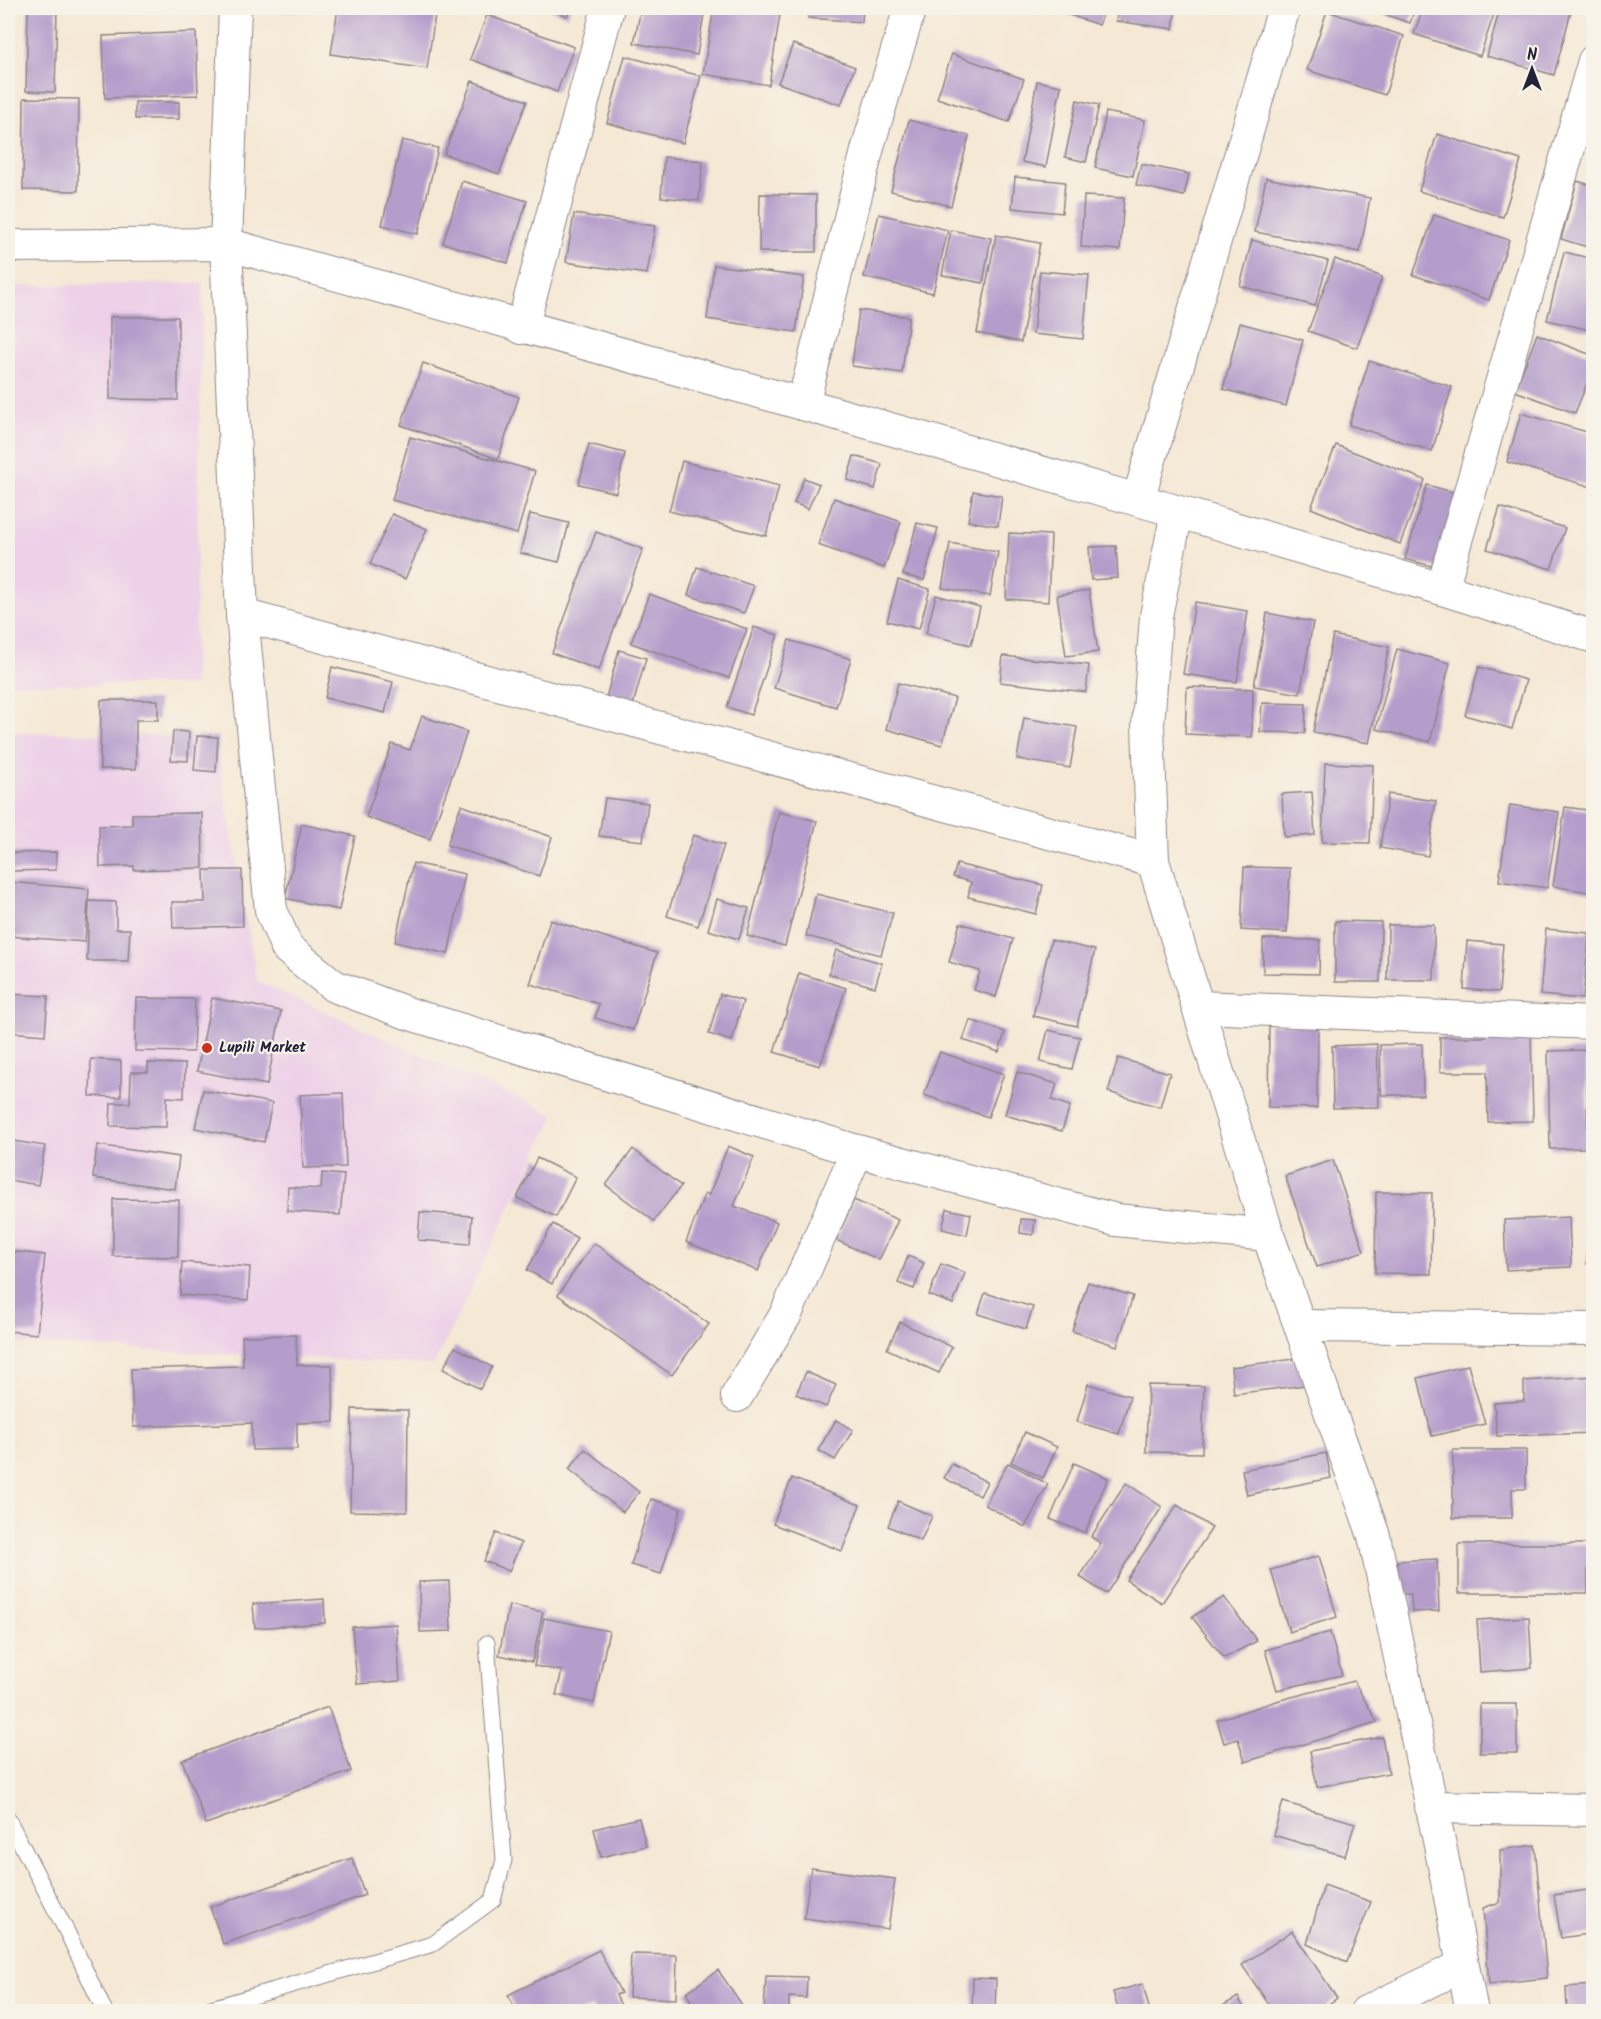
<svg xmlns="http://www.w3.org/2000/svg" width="1601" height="2019" viewBox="0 0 1601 2019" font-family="Kalam,sans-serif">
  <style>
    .built { fill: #eed0e8 }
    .building { fill: #b49ccb }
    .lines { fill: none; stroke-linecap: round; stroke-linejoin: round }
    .service-casing { stroke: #8c8588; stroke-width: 17 }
    .minor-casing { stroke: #8c8588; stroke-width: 34 }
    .service { stroke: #fff; stroke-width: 15 }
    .minor { stroke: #fff; stroke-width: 32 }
    .poi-dot { fill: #c8321e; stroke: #f7f3e8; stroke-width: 2 }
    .labels { text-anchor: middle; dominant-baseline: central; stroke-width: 4.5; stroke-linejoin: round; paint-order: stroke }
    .poi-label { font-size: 15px; font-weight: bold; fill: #22223b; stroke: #f7f3e8; text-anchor: start }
  </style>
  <rect width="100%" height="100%" fill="#f7f3e8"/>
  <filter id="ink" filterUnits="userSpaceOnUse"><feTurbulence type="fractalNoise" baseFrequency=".0167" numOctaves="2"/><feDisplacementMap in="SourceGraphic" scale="12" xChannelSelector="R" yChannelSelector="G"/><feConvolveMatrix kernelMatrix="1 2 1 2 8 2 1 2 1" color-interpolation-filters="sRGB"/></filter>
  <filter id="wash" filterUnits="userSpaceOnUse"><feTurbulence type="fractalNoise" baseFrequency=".008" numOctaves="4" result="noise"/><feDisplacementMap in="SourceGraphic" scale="24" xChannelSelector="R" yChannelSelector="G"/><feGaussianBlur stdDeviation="1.35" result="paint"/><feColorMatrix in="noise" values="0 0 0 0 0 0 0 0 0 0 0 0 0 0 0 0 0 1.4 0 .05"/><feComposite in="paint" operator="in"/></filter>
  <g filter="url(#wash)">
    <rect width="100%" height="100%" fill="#f5e8d4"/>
    <!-- built -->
    <g class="built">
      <path d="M203,283L194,685L8,684V286Z"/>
      <path d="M8,732L215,737L257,981L555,1115L434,1365L8,1343Z"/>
    </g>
    <g id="blocks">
      <!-- building -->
      <g class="building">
        <path d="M28,8H57L55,92L26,91Z"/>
        <path d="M277,8H296V11L277,9Z"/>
        <path d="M338,8H436L427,69L331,54Z"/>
        <path d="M545,8H571L567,16Z"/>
        <path d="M641,8H705L697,55L634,43Z"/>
        <path d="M714,8H781L769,85L703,74Z"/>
        <path d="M808,8H863L862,22L808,18Z"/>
        <path d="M1059,8H1105L1099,25L1058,11Z"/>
        <path d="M1118,8H1176L1173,29L1116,21Z"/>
        <path d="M1366,8H1415L1410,23Z"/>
        <path d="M1423,8H1496L1480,56L1414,34Z"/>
        <path d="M1500,8H1572L1554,75L1487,56Z"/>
        <path d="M1327,11L1404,36L1385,95L1307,70Z"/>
        <path d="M487,15L574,47L557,92L470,59Z"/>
        <path d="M196,32L198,95L105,98L103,36Z"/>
        <path d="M793,44L855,67L841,105L778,83Z"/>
        <path d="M952,54L1024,79L1009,122L937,98Z"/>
        <path d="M625,56L701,76L683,143L607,123Z"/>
        <path d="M472,81L527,101L499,174L444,154Z"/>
        <path d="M1037,81L1061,86L1046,167L1022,162Z"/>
        <path d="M24,98L79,99L78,191L23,190Z"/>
        <path d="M1077,100L1099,105L1086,162L1065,157Z"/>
        <rect x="135" y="102" width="44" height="17"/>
        <path d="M8,108H11L10,170H8Z"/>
        <path d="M1106,112L1145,120L1133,176L1095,168Z"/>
        <path d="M909,120L969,136L951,206L891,191Z"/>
        <path d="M1437,134L1521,160L1503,217L1419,191Z"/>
        <path d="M402,140L438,148L418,234L382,225Z"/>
        <path d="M664,157L703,161L699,201L661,197Z"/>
        <path d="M1141,164L1189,174L1184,196L1136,185Z"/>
        <path d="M1015,177L1065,182L1062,213L1012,208Z"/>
        <path d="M1266,178L1370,198L1360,252L1255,232Z"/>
        <path d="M462,181L527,201L508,263L443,243Z"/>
        <path d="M1577,181L1594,186V249L1561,239Z"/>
        <path d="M760,194L816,195V252H759Z"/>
        <path d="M1084,196L1124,198L1120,250L1081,247Z"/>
        <path d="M574,214L655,226L647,274L566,262Z"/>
        <path d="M879,214L948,230L933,293L864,277Z"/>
        <path d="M1434,215L1509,240L1489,300L1413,275Z"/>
        <path d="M951,230L991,238L983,283L942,275Z"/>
        <path d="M996,235L1040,243L1021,342L977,333Z"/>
        <path d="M1252,240L1328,261L1315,306L1240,286Z"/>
        <path d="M1564,252L1594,259V331L1547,320Z"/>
        <path d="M1335,259L1382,277L1357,348L1308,331Z"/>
        <path d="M714,265L804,277L796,332L707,319Z"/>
        <path d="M1040,271L1089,275L1083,339L1033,334Z"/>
        <path d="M859,310L909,317L902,373L852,366Z"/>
        <path d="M110,317H178V400L110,399Z"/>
        <path d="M1240,323L1303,340L1286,406L1223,389Z"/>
        <path d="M1537,334L1594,356V366L1575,413L1515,391Z"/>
        <path d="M1369,361L1452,387L1432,451L1349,425Z"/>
        <path d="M423,363L519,397L498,459L401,425Z"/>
        <path d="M1521,413L1594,434L1592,487L1507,462Z"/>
        <path d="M410,437L535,471L517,534L392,500Z"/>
        <path d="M589,444L625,453L616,493L579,484Z"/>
        <path d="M1336,445L1425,480L1400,544L1311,508Z"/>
        <path d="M854,456L882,464L875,489L847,480Z"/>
        <path d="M682,461L779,486L766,536L669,511Z"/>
        <path d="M804,478L819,484L808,509L794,503Z"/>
        <path d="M1427,485L1460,494L1439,568L1405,559Z"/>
        <path d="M973,491L1002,496L998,526L968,521Z"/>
        <path d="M834,498L901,522L884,568L818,545Z"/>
        <path d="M1500,507L1565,528L1551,569L1487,549Z"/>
        <path d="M392,514L427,529L405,579L370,564Z"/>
        <path d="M530,514L569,523L559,562L520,553Z"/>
        <path d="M917,523L938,528L924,580L903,575Z"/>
        <path d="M596,532L643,549L599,670L552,653Z"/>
        <path d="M1009,533L1051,535L1048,602L1006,599Z"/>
        <path d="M950,543L998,552L990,596L942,588Z"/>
        <path d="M1116,546L1118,578L1091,580L1089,547Z"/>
        <path d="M697,567L754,586L744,613L688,595Z"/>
        <path d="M898,580L930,589L919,629L887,621Z"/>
        <path d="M1089,590L1098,652L1066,656L1057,595Z"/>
        <path d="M649,594L747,629L729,678L631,643Z"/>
        <path d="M936,595L980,607L971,645L926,634Z"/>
        <path d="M1195,602L1248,611L1237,682L1183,674Z"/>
        <path d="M1267,613L1313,622L1300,694L1254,686Z"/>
        <path d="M754,627L778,635L751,715L727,707Z"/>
        <path d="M1333,635L1389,647L1369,743L1313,732Z"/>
        <path d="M789,640L851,659L836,707L774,688Z"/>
        <path d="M1397,649L1450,663L1430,742L1376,729Z"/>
        <path d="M619,650L646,658L633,705L606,698Z"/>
        <path d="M1003,656L1089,665L1086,692L1000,682Z"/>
        <path d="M332,667L393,682L385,713L325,698Z"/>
        <path d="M1479,667L1526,680L1512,729L1465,715Z"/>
        <path d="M898,683L955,698L942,745L886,729Z"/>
        <path d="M1187,687L1253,689L1252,737L1185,734Z"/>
        <path d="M101,700H158V720H136V769H100Z"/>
        <path d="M1262,703L1306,704L1305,733L1260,732Z"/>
        <path d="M422,716L467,732L430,839L366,817L392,744L410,750Z"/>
        <path d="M1024,718L1077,727L1070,768L1017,759Z"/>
        <path d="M173,731L189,732L188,761L171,760Z"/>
        <path d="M197,736L218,737L216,772L194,770Z"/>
        <path d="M1325,763L1373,765L1370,843L1322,842Z"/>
        <path d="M1312,792L1315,835L1284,837L1282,794Z"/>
        <path d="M1388,794L1436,801L1428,856L1380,848Z"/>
        <path d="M605,798L648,803L643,841L599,836Z"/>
        <path d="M461,805L552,837L539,876L447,845Z"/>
        <path d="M1510,805L1559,812L1547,888L1499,881Z"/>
        <path d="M1565,807L1594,811V893L1553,886Z"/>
        <path d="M779,812L817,821L785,946L747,936Z"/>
        <path d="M202,813L203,868L134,870V866L100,867L99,826L132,825V814Z"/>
        <path d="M302,824L355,836L339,910L285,898Z"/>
        <path d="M693,835L724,845L698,926L667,916Z"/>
        <path d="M56,852V870L8,871V853Z"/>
        <path d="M413,863L465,874L448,954L395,942Z"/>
        <path d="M957,864L1043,885L1036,914L968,897L971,882L953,877Z"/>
        <path d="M1244,867L1290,868L1287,933L1241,930Z"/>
        <path d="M204,870H242L243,926L173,928L172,902H205Z"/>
        <path d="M8,882L89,889L85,942L8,936Z"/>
        <path d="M816,894L893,913L881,955L806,936Z"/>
        <path d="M717,899L749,908L739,939L708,930Z"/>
        <path d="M89,901L116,902V929H130L128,961H87Z"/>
        <path d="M550,920L657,953L633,1030L595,1018L599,1004L530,984Z"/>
        <path d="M1335,921L1381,922L1380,982H1335Z"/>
        <path d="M960,923L1013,939L996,997L974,990L980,971L949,962Z"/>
        <path d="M1388,925H1434V980H1387Z"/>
        <path d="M1546,929L1589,933L1583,999L1540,995Z"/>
        <path d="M1263,939L1320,940L1319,974L1263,973Z"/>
        <path d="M1051,940L1095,950L1077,1026L1033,1016Z"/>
        <path d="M1467,941L1503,944L1499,992L1464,989Z"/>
        <path d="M836,950L882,963L875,987L829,974Z"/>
        <path d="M799,973L846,988L820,1066L774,1052Z"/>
        <path d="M8,994L48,996L45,1035L8,1032Z"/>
        <path d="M720,994L743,1001L732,1041L709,1034Z"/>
        <path d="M136,998L195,999L193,1052L135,1051Z"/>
        <path d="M212,998L281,1011L267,1085L197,1071Z"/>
        <path d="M970,1020L1005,1032L999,1052L963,1040Z"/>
        <path d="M1269,1024L1318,1025L1317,1108L1268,1107Z"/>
        <path d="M1048,1030L1080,1037L1072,1069L1040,1062Z"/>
        <path d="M1531,1031L1533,1121L1488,1122L1487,1072H1440V1037H1486V1032Z"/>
        <path d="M1377,1044L1379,1107L1333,1108L1332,1046Z"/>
        <path d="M1422,1044L1423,1095H1381L1380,1045Z"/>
        <path d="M1586,1050L1588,1148L1550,1149L1548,1051Z"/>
        <path d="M940,1052L1004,1074L988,1117L924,1095Z"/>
        <path d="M1118,1058L1170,1073L1160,1107L1108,1092Z"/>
        <path d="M91,1059L121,1061V1097L90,1096Z"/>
        <path d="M148,1063L185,1064L184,1098L167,1097L166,1127L110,1126L111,1103H130L131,1072H148Z"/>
        <path d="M1017,1072L1057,1084L1052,1100L1070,1106L1062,1131L1005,1115Z"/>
        <path d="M203,1090L272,1103L264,1142L195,1128Z"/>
        <path d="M343,1093L346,1167L303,1168L300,1095Z"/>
        <path d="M8,1140L45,1146L38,1185L8,1180Z"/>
        <path d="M97,1145L179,1157L175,1189L93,1178Z"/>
        <path d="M728,1146L754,1157L734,1206L777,1222L758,1271L686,1242L705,1193L709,1195Z"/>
        <path d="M633,1149L681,1186L654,1221L606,1185Z"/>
        <path d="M537,1158L576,1177L556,1217L517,1198Z"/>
        <path d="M1333,1160L1364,1251L1317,1267L1285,1176Z"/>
        <path d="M322,1173L344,1175L340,1215L287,1211L288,1187L321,1189Z"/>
        <path d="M1376,1192L1432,1193L1431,1274L1375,1273Z"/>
        <path d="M113,1199L179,1200L178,1257L113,1256Z"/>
        <path d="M854,1200L898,1220L879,1260L836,1240Z"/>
        <path d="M947,1209L971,1214L967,1235L942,1229Z"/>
        <path d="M420,1212L472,1216L470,1244L418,1240Z"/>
        <path d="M1592,1213H1594V1265L1587,1264Z"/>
        <path d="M1569,1217L1571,1267L1506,1270L1504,1220Z"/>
        <path d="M1021,1219L1035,1220L1033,1235L1020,1233Z"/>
        <path d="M553,1224L577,1238L552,1284L527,1270Z"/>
        <path d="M594,1243L709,1324L672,1375L558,1295Z"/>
        <path d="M8,1251L45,1255L37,1334L8,1331Z"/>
        <path d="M908,1256L924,1263L914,1289L898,1283Z"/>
        <path d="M182,1262L250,1267L248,1300L180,1295Z"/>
        <path d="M941,1264L965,1273L953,1304L929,1295Z"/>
        <path d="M1088,1282L1133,1296L1117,1346L1072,1331Z"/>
        <path d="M985,1293L1033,1307L1026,1329L978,1314Z"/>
        <path d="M900,1322L952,1347L939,1373L887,1349Z"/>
        <path d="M296,1335L297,1365H332L334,1422L297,1423V1449L252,1450V1423L133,1427L131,1369L243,1366L242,1336Z"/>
        <path d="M455,1347L492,1367L480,1389L443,1369Z"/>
        <path d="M1302,1358L1305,1385L1234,1394L1231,1367Z"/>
        <path d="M1468,1365L1485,1424L1432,1436L1418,1378Z"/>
        <path d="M806,1372L836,1385L826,1407L796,1394Z"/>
        <path d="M1594,1376V1433L1497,1436L1494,1403L1524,1401V1381Z"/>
        <path d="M1088,1384L1130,1396L1119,1434L1077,1422Z"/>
        <path d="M1148,1385L1204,1386L1202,1453L1146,1452Z"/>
        <path d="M352,1409L408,1410L407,1512L350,1511Z"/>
        <path d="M836,1420L853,1430L835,1460L818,1450Z"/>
        <path d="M1025,1432L1057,1447L1043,1478L1011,1462Z"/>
        <path d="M585,1449L639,1492L623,1512L569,1469Z"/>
        <path d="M1453,1450H1526V1489H1512V1518H1453Z"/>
        <path d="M1326,1453L1331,1478L1247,1495L1242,1470Z"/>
        <path d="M1008,1463L1048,1484L1025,1527L985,1505Z"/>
        <path d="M1074,1463L1108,1478L1085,1533L1050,1519Z"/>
        <path d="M952,1464L987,1482L980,1496L944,1478Z"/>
        <path d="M792,1478L860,1505L842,1551L773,1524Z"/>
        <path d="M1126,1483L1162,1507L1106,1594L1080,1577L1101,1543L1091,1537Z"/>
        <path d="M651,1499L681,1508L661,1574L631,1565Z"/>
        <path d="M898,1501L932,1516L921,1541L888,1526Z"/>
        <path d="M1177,1505L1212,1528L1162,1603L1126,1580Z"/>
        <path d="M496,1533L521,1543L509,1571L484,1561Z"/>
        <rect x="1459" y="1544" width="129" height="49"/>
        <path d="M1319,1556L1337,1617L1289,1632L1271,1570Z"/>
        <path d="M1437,1559L1439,1611L1412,1612L1411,1594H1399L1397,1561Z"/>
        <path d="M449,1581L451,1631L420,1632L419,1582Z"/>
        <path d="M1224,1597L1257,1641L1224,1658L1192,1617Z"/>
        <path d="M324,1599L325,1623L255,1628L253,1604Z"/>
        <path d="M509,1605L543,1612L532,1662L499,1655Z"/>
        <path d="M1529,1617L1532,1668L1480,1672L1477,1620Z"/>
        <path d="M544,1618L609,1631L594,1703L556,1695L562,1671L534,1666Z"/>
        <path d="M396,1624L400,1681L357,1684L352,1627Z"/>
        <path d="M1330,1632L1342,1675L1277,1690L1265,1650Z"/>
        <path d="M1354,1681L1377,1722L1245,1762L1238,1739L1224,1743L1217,1720L1280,1700Z"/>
        <rect x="1480" y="1704" width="37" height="49"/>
        <path d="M328,1707L351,1771L206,1824L182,1760Z"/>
        <path d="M1382,1737L1389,1773L1317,1787L1310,1751Z"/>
        <path d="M1283,1802L1355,1823L1345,1856L1273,1835Z"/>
        <path d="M639,1818L646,1846L601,1857L594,1829Z"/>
        <path d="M1535,1845L1547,1978L1489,1984L1483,1908L1500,1902V1850Z"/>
        <path d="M352,1858L365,1895L223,1944L210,1907Z"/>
        <path d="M811,1868L895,1879L888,1929L804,1918Z"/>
        <path d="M1324,1885L1371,1902L1347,1962L1307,1944Z"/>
        <path d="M1594,1889V1933L1561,1938L1554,1895Z"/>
        <path d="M1292,1931L1337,1998L1318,2012H1274L1242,1965Z"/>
        <path d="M599,1950L621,1993L616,1995L624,2012H594L592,2007L582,2012H516L508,1995Z"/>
        <path d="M631,1954L677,1955L676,1999L629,1997Z"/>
        <path d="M718,1970L747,2012H698L686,1993Z"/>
        <path d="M766,1976L807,1977L806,1998L789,1997V2012H764Z"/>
        <path d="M973,1978L996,1979L995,2012H972Z"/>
        <path d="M1143,1984L1150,2012H1119L1113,1992Z"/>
        <path d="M1594,1985V2012H1567L1566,1987Z"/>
        <path d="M1238,1997L1246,2012H1212Z"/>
      </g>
    </g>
  </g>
  <g filter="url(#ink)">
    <use href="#blocks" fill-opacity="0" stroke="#8c8588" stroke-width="1.5"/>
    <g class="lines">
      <defs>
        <g id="service">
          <path d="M8,1819L68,1934L105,2012"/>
          <path d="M198,2012L433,1944L493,1900L504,1860L487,1643"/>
        </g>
        <g id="minor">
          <path d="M235,8L226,244L242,615L271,910L287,948L334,986L410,1014L857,1151L1116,1220L1268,1235"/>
          <path d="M8,246L226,244L803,404L1138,500L1442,589L1594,637"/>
          <path d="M522,328L608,8"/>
          <path d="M803,404L869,143L910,8"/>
          <path d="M1138,500L1284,8"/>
          <path d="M1177,512L1156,616L1148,725L1153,861L1268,1235L1374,1536L1441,1850L1472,2012"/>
          <path d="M1442,589L1594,61"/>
          <path d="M242,615L1153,861"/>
          <path d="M1198,1007L1594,1023"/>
          <path d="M1302,1326L1594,1329"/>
          <path d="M737,1396L786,1314L857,1151"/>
          <path d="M1431,1807L1594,1810"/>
          <path d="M1366,2012L1462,1966"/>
        </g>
      </defs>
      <!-- service casing -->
      <use href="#service" class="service-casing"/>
      <!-- minor casing -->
      <use href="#minor" class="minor-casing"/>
      <!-- service -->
      <use href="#service" class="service"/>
      <!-- minor -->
      <use href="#minor" class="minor"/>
    </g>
  </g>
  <!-- markers -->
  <circle class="poi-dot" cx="207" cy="1048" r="6"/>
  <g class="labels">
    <!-- poi labels -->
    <g class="poi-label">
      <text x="219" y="1048">Lupili Market</text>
    </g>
  </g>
  <!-- margin -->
  <rect width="1601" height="2019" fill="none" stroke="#f7f3e8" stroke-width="30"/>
  <!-- north arrow -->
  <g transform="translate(1532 69)" stroke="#f7f3e8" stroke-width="4.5" paint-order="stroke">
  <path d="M0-4.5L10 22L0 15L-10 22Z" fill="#22223b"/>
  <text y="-9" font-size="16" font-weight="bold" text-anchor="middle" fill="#22223b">N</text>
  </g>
</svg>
